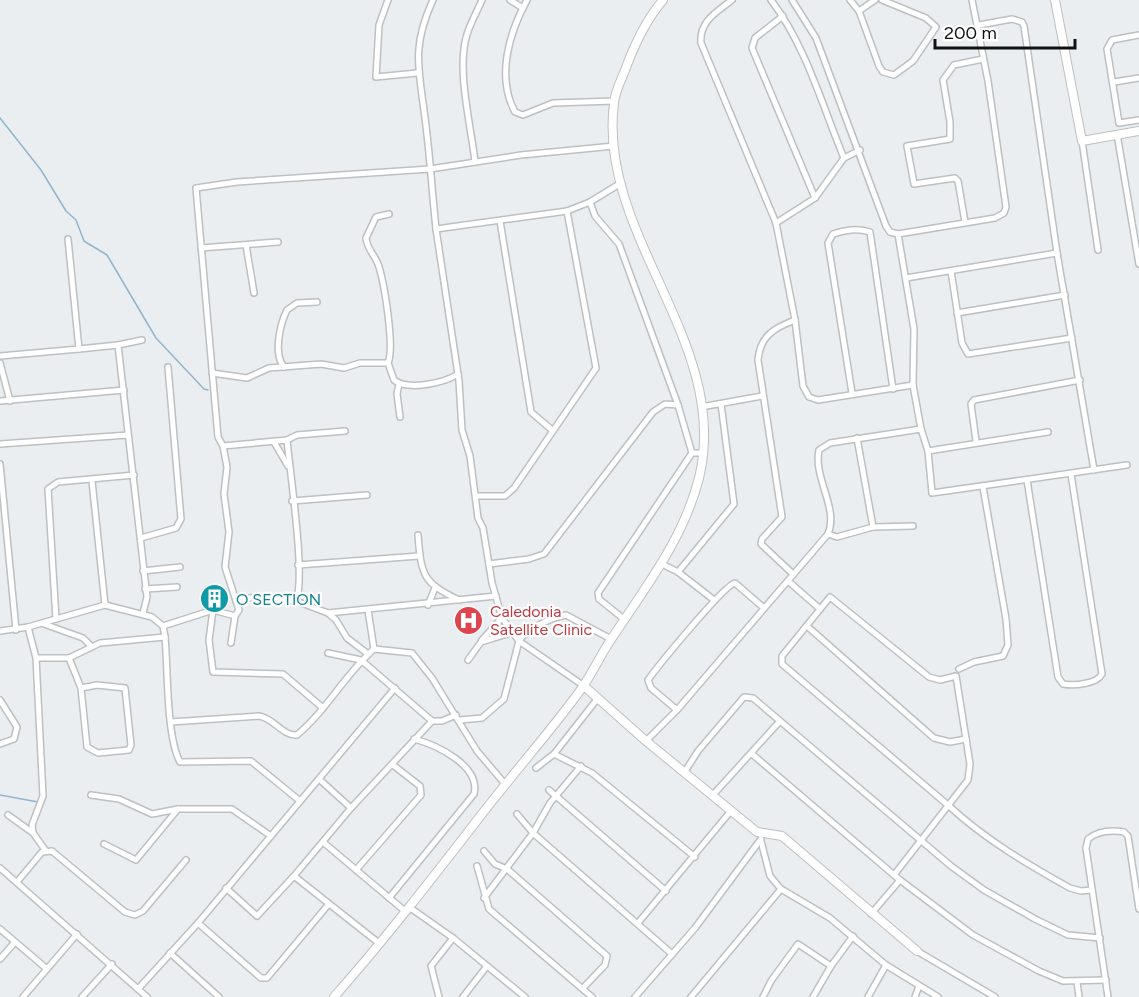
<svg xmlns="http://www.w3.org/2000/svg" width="1139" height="997" viewBox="0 0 1139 997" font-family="Figtree,sans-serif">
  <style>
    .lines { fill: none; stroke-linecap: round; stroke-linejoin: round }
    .stream { stroke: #90b5ce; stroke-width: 1.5 }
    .street-casing { stroke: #bdc0c2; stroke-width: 8 }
    .secondary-casing { stroke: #bdc0c2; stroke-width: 10 }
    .street { stroke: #fff; stroke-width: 5 }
    .secondary { stroke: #fff; stroke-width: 8 }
    .labels { text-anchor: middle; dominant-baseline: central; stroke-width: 4.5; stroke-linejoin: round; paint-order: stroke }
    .culture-label { font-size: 16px; fill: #0d838f; stroke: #fff; text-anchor: start }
    .health-label { font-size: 16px; fill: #be3a42; stroke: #fff; text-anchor: start }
  </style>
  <rect width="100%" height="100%" fill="#ebeef1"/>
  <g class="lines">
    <!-- stream -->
    <g class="stream">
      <path d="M0,118L41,170L66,211L76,220L84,241L107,255L156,338L204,389L208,390"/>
      <path d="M0,795L38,802"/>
    </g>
    <defs>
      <g id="street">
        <path d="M388,0L379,25L376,77L417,73"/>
        <path d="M433,0C411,47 419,70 425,118C430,155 432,192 436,229L567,211L590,202L621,183"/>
        <path d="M510,0L523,8"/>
        <path d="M527,0C509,33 496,77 515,112L523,115L553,103L614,101"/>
        <path d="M732,0C717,12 699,21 701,43L776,223L795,320L803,386L809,397L818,400L913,385"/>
        <path d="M771,0C806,46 822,105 844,158"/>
        <path d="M792,0L816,38L886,226L890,232L898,234L995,218L1004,213L1006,207L988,81L972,0"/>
        <path d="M850,0L859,11L879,66L883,72L894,75L913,61L936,27L926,18L882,0"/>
        <path d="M859,11L875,0"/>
        <path d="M783,16L755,38L752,48L815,198"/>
        <path d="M979,25L1012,19L1022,22L1024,26L1057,253"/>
        <path d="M1139,35L1112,40L1107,49L1119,123L1139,120"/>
        <path d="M1114,82L1139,78"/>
        <path d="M1117,134L1139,264"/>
        <path d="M1082,141L1098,250"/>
        <path d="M475,162C471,126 457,72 466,38C469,25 477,12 482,0"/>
        <path d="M590,202L595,216L619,244L678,405L692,453"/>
        <path d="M500,221L531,412L552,430"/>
        <path d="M965,222L958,181L955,178L914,184L907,146L950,139V122L943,80L954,65L983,59"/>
        <path d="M776,223L815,198L844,158L860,150"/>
        <path d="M436,229L459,381L462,430L470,456L478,518L483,528L492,583L502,618L519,641L584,686"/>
        <path d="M898,234L914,329L913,385L921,429L928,451L932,493L1127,465"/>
        <path d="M246,245L254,293"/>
        <path d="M201,248L278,242"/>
        <path d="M951,271L962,343L968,354L1072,338"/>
        <path d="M906,278L1057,253L1094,470"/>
        <path d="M957,313L1065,295"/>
        <path d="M118,345L142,340"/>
        <path d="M79,349L118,345L147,597L143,613"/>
        <path d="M0,356L79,349L68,239"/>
        <path d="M0,363L10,401"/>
        <path d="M388,363L394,380C408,391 444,383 458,374"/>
        <path d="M284,367C273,354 280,324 287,310L297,303L317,302"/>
        <path d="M212,373L247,378L269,368L321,364L344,368L360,363H388C395,347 384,281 378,264C374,254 367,249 366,238L376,217L389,214"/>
        <path d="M399,384L397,394L400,417"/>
        <path d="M852,393L828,243L833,234C846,230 857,228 870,232L893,389"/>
        <path d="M0,401L124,390"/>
        <path d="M701,407L762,396"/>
        <path d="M857,438L873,527L913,526"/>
        <path d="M287,440L297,435L345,431"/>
        <path d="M976,441L971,404L974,400L1080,380"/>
        <path d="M274,442L288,466"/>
        <path d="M0,444L128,435"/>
        <path d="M223,446L287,440C290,473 306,577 296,601"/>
        <path d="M928,451L1048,432"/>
        <path d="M0,464L16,630"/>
        <path d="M1027,480L1058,677L1063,684C1074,686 1097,684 1102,674L1071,474"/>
        <path d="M92,481L105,605"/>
        <path d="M476,496H505L514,488L596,368L567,211"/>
        <path d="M292,501L367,495"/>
        <path d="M828,534L837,537L873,527"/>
        <path d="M418,535C421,575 423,583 459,600"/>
        <path d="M141,538L176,528L181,519L168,367"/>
        <path d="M489,564L529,559L544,554L653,412L665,404L678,405"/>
        <path d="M662,564L678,572L714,600"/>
        <path d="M298,565L419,556"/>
        <path d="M143,571L180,567"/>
        <path d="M678,572L734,504L721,404"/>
        <path d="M793,574L761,544L762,539L782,517L758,360C760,336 774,328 795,320"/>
        <path d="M788,581L820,609"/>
        <path d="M145,589L177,587"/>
        <path d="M236,599L263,597L296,601L328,613L496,596"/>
        <path d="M428,605L435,588"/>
        <path d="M213,610L209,640L213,672L283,674L323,708"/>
        <path d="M368,610L374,649"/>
        <path d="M328,613L336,620L347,638L368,654"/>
        <path d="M56,619L48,489L58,482L134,475"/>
        <path d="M625,620L599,599L598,593L692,453H704"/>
        <path d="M44,624L83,638L91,646"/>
        <path d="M163,626L213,610L235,616L239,610L225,567L229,532L224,494L227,467L223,446L218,437L196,188L237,182L430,169L521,155L614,146"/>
        <path d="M807,626L934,738L950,742L966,739"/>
        <path d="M28,627L36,658H69L100,643L165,637"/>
        <path d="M0,631L28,627L105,605L152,617L163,626L165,637C168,668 166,736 180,762L251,761L300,801"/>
        <path d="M482,640L502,618"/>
        <path d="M231,643L235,616"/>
        <path d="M328,653L361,660L432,721H442L456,715"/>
        <path d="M36,658L43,796L32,825L33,833L46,851"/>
        <path d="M69,658L81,688L87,747L98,753L129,750L131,745L125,688L97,685L81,688"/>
        <path d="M468,660L481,642L513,632"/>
        <path d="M959,669L974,662L1003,656L1008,645L1006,619L983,487"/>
        <path d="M0,700L17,727L14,739L0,744"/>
        <path d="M677,710L651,688L648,680C658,666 724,585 735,583L764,608"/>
        <path d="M460,720L482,718L504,699L519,641C526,629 553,617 566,615L611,639"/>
        <path d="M171,722L259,716C274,718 282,736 297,735C327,710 345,674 374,649L412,653L432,678L477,751L505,784"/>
        <path d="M646,741L677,710L828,534C839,508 813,478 819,450L830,443L921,429"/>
        <path d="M554,754L592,773L695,857"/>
        <path d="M752,754L894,875"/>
        <path d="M536,768L554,754L598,698"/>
        <path d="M684,773L698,751L744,697L753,698L951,866L984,890L1035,919L1068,935L1100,938"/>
        <path d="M319,779L351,808"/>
        <path d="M549,790L666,891"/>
        <path d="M91,795L119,799L152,814L178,809"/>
        <path d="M712,796L780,721"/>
        <path d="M517,814L533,833L672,954"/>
        <path d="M8,815L33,833"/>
        <path d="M761,841L770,876L781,889L830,918L886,965L938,997"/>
        <path d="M323,842L406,912"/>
        <path d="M104,844L136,860L178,809H232L271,836"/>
        <path d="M484,851L495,864L507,869L607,956L605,965L583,988"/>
        <path d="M477,866L489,909L592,997"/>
        <path d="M0,868L147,997"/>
        <path d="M356,870L421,795L420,786L393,765"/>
        <path d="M900,880L973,935L1039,971L1063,981L1106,980"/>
        <path d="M17,882L42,852L52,851L125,912L135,915L143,911L186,860"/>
        <path d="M226,888L257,916L294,876"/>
        <path d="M389,898L474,794C481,766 437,745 414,739"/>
        <path d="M484,898L533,833L550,803L581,766"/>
        <path d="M409,907L453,938L525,997"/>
        <path d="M871,914L900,880L894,875L968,780L970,764L956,676L940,680L929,677L830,597L782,656V664L949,806C986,840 1027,864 1070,888L1081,891L1092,890"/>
        <path d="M198,923L261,978H267L328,905"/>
        <path d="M638,923L730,812"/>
        <path d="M0,929L47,969"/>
        <path d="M380,944L294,876L351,808L432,721"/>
        <path d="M917,951L995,997"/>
        <path d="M170,953L219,997"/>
        <path d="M0,959L15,942"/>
        <path d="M1077,982L1079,997"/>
        <path d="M138,989L198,923L395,688"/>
        <path d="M23,997L77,934"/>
        <path d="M82,997L112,964"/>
        <path d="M439,997L431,966L453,938"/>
        <path d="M463,997L487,966"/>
        <path d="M635,997L695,928L761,839"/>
        <path d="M691,997L781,889"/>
        <path d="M763,997L771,981L798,944L831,966"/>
        <path d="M813,997L831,966L853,936"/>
        <path d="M868,997L886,965"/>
        <path d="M915,997L919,986"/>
        <path d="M1108,997L1086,848L1088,839C1098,831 1112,830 1124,832L1128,836L1139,909"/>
      </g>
      <g id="secondary">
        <path d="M1055,0L1082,141L1139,131"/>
        <path d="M584,686L646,741L757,832L782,836L917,951"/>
        <path d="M334,997C386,938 434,876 482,814C515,771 551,731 582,688C593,672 601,654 612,638C645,588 684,538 699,478C732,344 597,235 614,103C615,90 623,77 627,65C636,41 647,19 663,0"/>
      </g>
    </defs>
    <!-- street casing -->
    <use href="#street" class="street-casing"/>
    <!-- secondary casing -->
    <use href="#secondary" class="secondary-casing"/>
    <!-- street -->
    <use href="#street" class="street"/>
    <!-- secondary -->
    <use href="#secondary" class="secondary"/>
  </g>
  <!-- icons -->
  <defs>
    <symbol id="building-disc" viewBox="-11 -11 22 22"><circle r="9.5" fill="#0f9aa8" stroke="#fff"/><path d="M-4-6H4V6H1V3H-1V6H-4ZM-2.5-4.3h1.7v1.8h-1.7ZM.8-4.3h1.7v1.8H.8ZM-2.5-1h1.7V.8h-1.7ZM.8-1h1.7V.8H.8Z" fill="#fff"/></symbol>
    <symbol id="hospital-disc" viewBox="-11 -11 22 22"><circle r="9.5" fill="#e0444e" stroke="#fff"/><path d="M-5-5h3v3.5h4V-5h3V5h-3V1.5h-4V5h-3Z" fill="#fff"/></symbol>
  </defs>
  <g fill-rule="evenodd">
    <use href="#building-disc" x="198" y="582" width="33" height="33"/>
    <use href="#hospital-disc" x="452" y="604" width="33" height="33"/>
  </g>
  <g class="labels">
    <!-- culture labels -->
    <g class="culture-label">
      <text x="236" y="599">O SECTION</text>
    </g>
    <!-- health labels -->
    <g class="health-label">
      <text x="490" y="611">Caledonia<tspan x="490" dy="18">Satellite Clinic</tspan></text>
    </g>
  </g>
  <!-- scale -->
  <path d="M935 39v9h140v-9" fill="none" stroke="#101212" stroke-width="3"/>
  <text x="944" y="39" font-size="18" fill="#101212" stroke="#ffffff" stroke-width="4.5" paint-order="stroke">200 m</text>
</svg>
